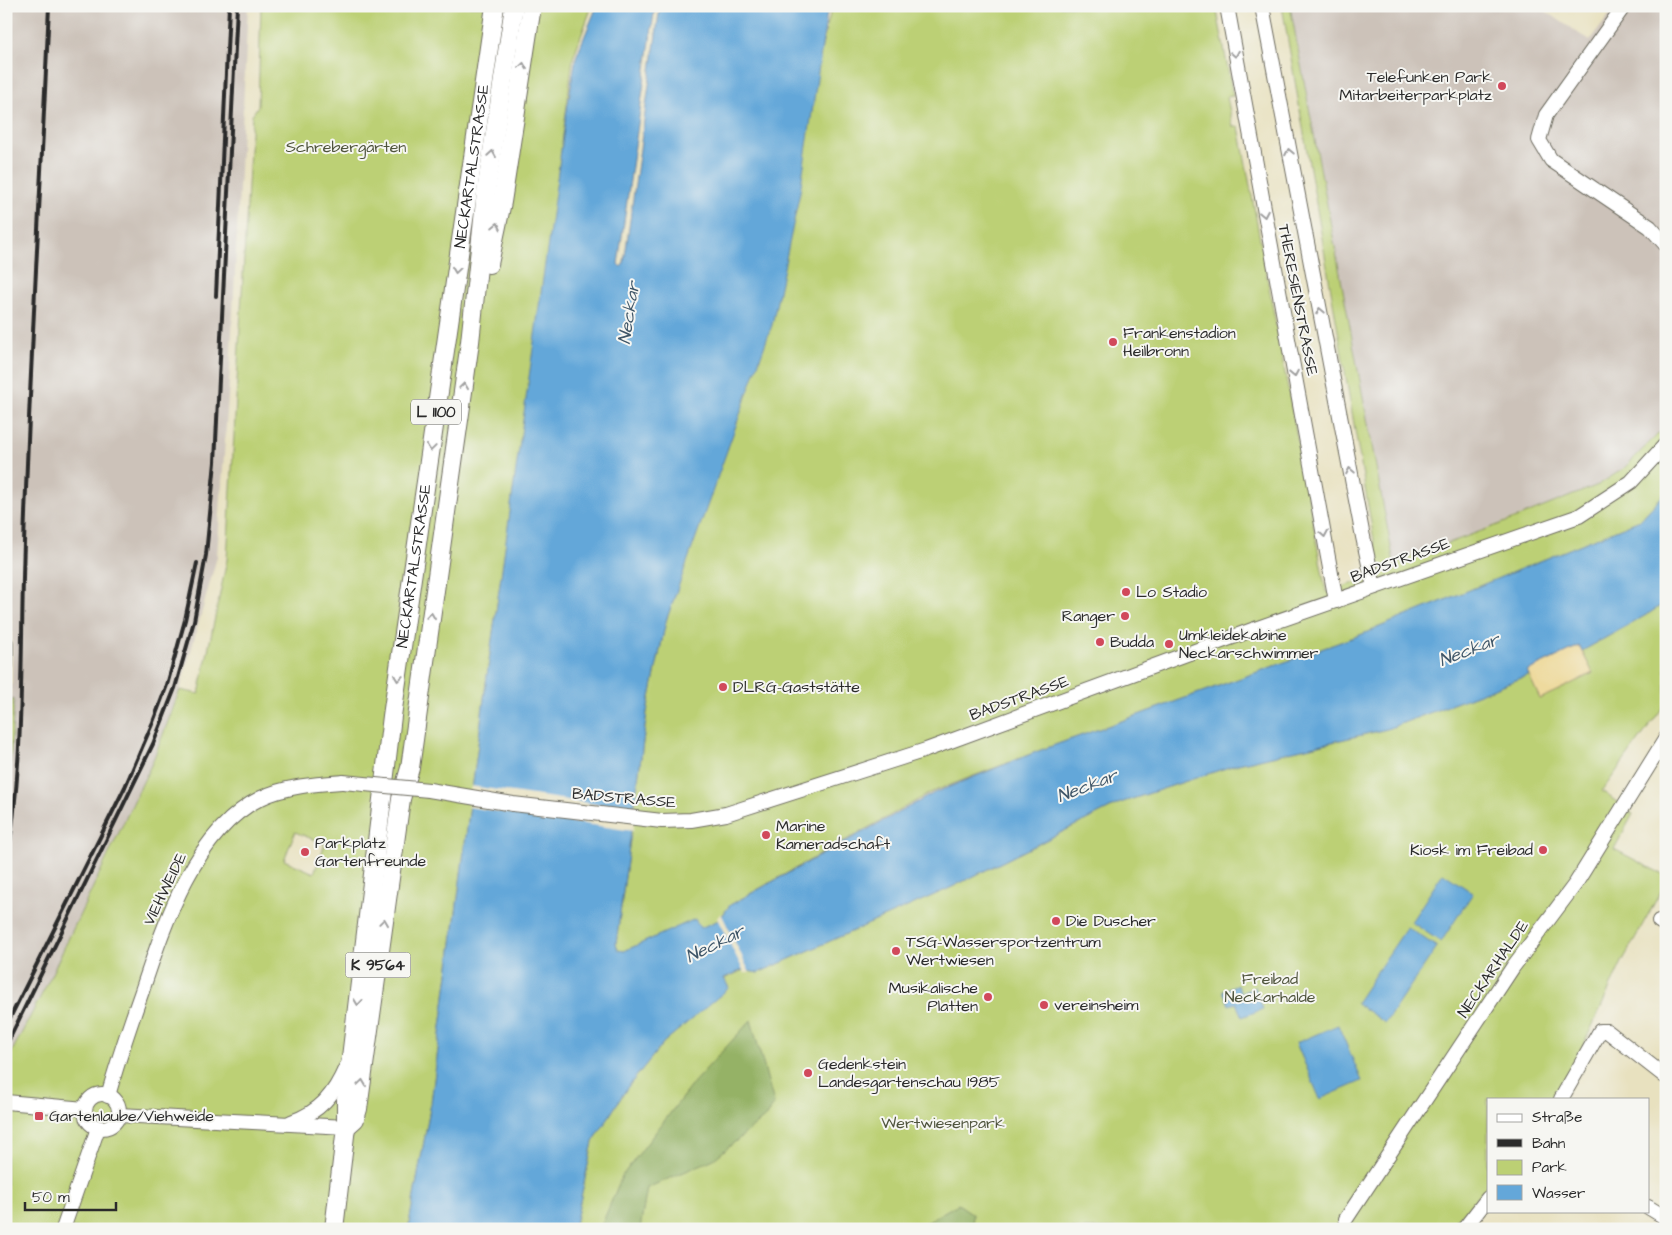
<svg xmlns="http://www.w3.org/2000/svg" width="1672" height="1235" viewBox="0 0 1672 1235" font-family="'Architects Daughter',sans-serif">
  <style>
    .industrial { fill: #ccc2b9 }
    .green { fill: #bcd074; stroke: #747e50; fill-rule: evenodd }
    .forest { fill: #95b266; stroke: #606e48 }
    .sand { fill: #eeda9e; stroke: #8c8264 }
    .water { fill: #64a7d9; stroke: #486982 }
    .pier { fill: #e8e1bf }
    .lines { fill: none; stroke-linecap: round; stroke-linejoin: round }
    .minor-casing { stroke: #6d6b5f; stroke-width: 16 }
    .major-casing { stroke: #6d6b5f; stroke-width: 20 }
    .minor { stroke: #fff; stroke-width: 14 }
    .major { stroke: #fff; stroke-width: 18 }
    .rail { stroke: #2b2b2b; stroke-width: 4 }
    .minor-bridge-casing { stroke: #6d6b5f; stroke-width: 16; stroke-linecap: butt }
    .minor-bridge { stroke: #fff; stroke-width: 14 }
    .oneway { stroke: #a0a0a0 }
    .poi-dot { fill: #d1495b; stroke: #f6f6f2; stroke-width: 2 }
    .labels { text-anchor: middle; dominant-baseline: central; stroke-width: 4; stroke-linejoin: round; paint-order: stroke }
    .shield { fill: #f6f6f2; stroke: #686867; stroke-width: 1 }
    .shield-label { font-size: 15px; font-weight: bold; fill: #2b2b2b }
    .poi-label { font-size: 16px; fill: #2b2b2b; stroke: #f6f6f2; text-anchor: start }
    .park-label { font-size: 16px; fill: #4f543d; stroke: #f6f6f2 }
    .street-label { font-size: 16px; fill: #2b2b2b; stroke: #f6f6f2 }
    .water-label { font-size: 18px; font-style: italic; fill: #3f5668; stroke: #f6f6f2 }
  </style>
  <rect width="100%" height="100%" fill="#f6f6f2"/>
  <filter id="ink" filterUnits="userSpaceOnUse"><feTurbulence type="fractalNoise" baseFrequency=".02" numOctaves="2"/><feDisplacementMap in="SourceGraphic" scale="10" xChannelSelector="R" yChannelSelector="G"/><feConvolveMatrix kernelMatrix="1 2 1 2 8 2 1 2 1" color-interpolation-filters="sRGB"/></filter>
  <filter id="wash" filterUnits="userSpaceOnUse"><feTurbulence type="fractalNoise" baseFrequency=".0096" numOctaves="4" result="noise"/><feDisplacementMap in="SourceGraphic" scale="20" xChannelSelector="R" yChannelSelector="G"/><feGaussianBlur stdDeviation="1.12" result="paint"/><feColorMatrix in="noise" values="0 0 0 0 0 0 0 0 0 0 0 0 0 0 0 0 0 1.4 0 .05"/><feComposite in="paint" operator="in"/></filter>
  <g filter="url(#wash)">
    <rect width="100%" height="100%" fill="#e8e1bf"/>
    <!-- industrial -->
    <g class="industrial">
      <path d="M6,6H248L231,353L217,557L180,690L152,763L45,988L6,1063V754L12,680V624L6,580Z"/>
      <path d="M1290,6H1538L1590,41L1616,6H1666V426L1623,469L1598,485L1573,496L1394,563Z"/>
    </g>
    <!-- green -->
    <g class="green">
      <path d="M261,6H592L573,58L555,199L488,668L431,1103L408,1229H6V1063L45,988L152,763L180,690L199,694L227,560L252,115L258,106ZM295,832L325,844L314,873L284,860Z"/>
      <path d="M832,6H1216L1233,96L1227,97L1233,127H1239L1326,592L1380,575L1282,6H1290L1394,563L1514,519L1598,485L1623,469L1666,426V492L1640,520L1360,635L1041,750L932,792L730,905L719,920L699,929L695,920L624,951L617,950L616,944L647,712L666,621L712,489Z"/>
      <path d="M1666,602V703L1602,791L1633,814L1614,849L1666,876V882L1622,962L1577,1059L1552,1099H1488V1185L1449,1229H574L593,1142L627,1088L664,1042L728,988L724,979L743,970L758,973L950,888L1120,803L1238,764L1387,729L1529,675L1540,698L1592,673L1582,651L1648,614Z"/>
      <path d="M14,698L7,821H6V707Z"/>
    </g>
    <!-- forest -->
    <g class="forest">
      <path d="M751,1020L774,1103L768,1115L714,1159L647,1188L640,1229H600L622,1176L694,1082Z"/>
      <path d="M958,1204L973,1214L972,1229H914Z"/>
    </g>
    <!-- sand -->
    <path class="sand" d="M1579,646L1593,673L1540,699L1527,671Z"/>
    <!-- water -->
    <g class="water">
      <path d="M597,6H655L618,264L621,267L624,263L660,6H828L800,192L772,325L666,621L647,712L616,944L618,950L624,951L695,919L700,928L719,920L730,905L934,793L1041,750L1360,635L1640,520L1666,492V602L1648,614L1582,651L1579,646L1527,671L1529,675L1387,729L1238,764L1120,803L950,888L758,973L743,970L724,978L729,988L664,1042L627,1088L593,1142L574,1229H408L431,1103L488,668L566,115L576,57Z"/>
      <path d="M1443,873L1473,893L1441,942L1411,922Z"/>
      <path d="M1407,927L1437,947L1385,1023L1356,1003Z"/>
      <path d="M1238,985L1241,993L1255,987L1263,1009L1242,1017L1236,1003L1229,1005L1223,991Z"/>
      <path d="M1338,1025L1362,1081L1320,1099L1296,1043Z"/>
    </g>
    <!-- pier -->
    <g class="pier">
      <path d="M471,786L636,810L633,831L468,807Z"/>
      <path d="M721,913L750,973H744L743,970L717,918Z"/>
    </g>
  </g>
  <g filter="url(#ink)">
    <g class="lines">
      <defs>
        <g id="minor">
          <path d="M1227,6L1336,601"/>
          <path d="M1262,6L1363,537L1374,587"/>
          <path d="M1624,6L1546,115L1539,140L1551,160L1650,227L1666,245"/>
          <path d="M6,643V665"/>
          <path d="M429,790L513,804L662,821L691,820L726,814L926,750L1252,630L1579,516L1631,482L1666,444"/>
          <path d="M1659,921L1666,925"/>
          <circle cx="102" cy="1111" r="17"/>
          <path d="M108,1096C118,1060 130,1025 142,991C164,925 194,831 261,798C286,786 316,784 343,782"/>
          <path d="M1561,1099L1600,1031H1607L1666,1077"/>
          <path d="M6,1102L85,1109"/>
          <path d="M119,1115L346,1127"/>
          <path d="M291,1122C320,1112 334,1095 346,1067"/>
          <path d="M1648,1207L1666,1218"/>
          <path d="M1346,1219L1513,967L1576,883L1666,738"/>
          <path d="M63,1229L98,1128"/>
          <path d="M1464,1229L1488,1198"/>
        </g>
        <g id="major">
          <path d="M489,264L502,202L532,6"/>
          <path d="M346,1127L355,1119L358,1109L401,799L410,768L470,342L486,192L514,6"/>
          <path id="s1" d="M334,1229L346,1127V1099L392,716L495,6"/>
        </g>
      </defs>
      <!-- minor casing -->
      <use href="#minor" class="minor-casing"/>
      <!-- major casing -->
      <use href="#major" class="major-casing"/>
      <!-- minor -->
      <use href="#minor" class="minor"/>
      <!-- major -->
      <use href="#major" class="major"/>
      <!-- rail -->
      <g class="rail">
        <path d="M216,296L229,6"/>
        <path d="M6,868C25,761 20,651 24,543C30,364 41,185 49,6"/>
        <path d="M6,1026L125,787L153,722L167,685L185,620L197,563"/>
        <path d="M6,1046L153,744L175,688L194,621L206,555L215,462L237,6"/>
      </g>
      <defs>
        <path id="minor-bridge" d="M343,782L429,790"/>
      </defs>
      <!-- minor-bridge casing -->
      <use href="#minor-bridge" class="minor-bridge-casing"/>
      <!-- minor-bridge -->
      <use href="#minor-bridge" class="minor-bridge"/>
    </g>
    <!-- one-way arrows -->
    <defs><path id="oneway-chevron" d="M-2-3.5L2.5 0L-2 3.5" fill="none" stroke-width="1.6" stroke-linecap="round" stroke-linejoin="round" transform="scale(1.25)"/></defs>
    <g class="oneway">
      <use href="#oneway-chevron" transform="translate(1235 54) rotate(80)"/>
      <use href="#oneway-chevron" transform="translate(523 66) rotate(-81)"/>
      <use href="#oneway-chevron" transform="translate(1289 152) rotate(-101)"/>
      <use href="#oneway-chevron" transform="translate(492 154) rotate(-81)"/>
      <use href="#oneway-chevron" transform="translate(1264 214) rotate(79)"/>
      <use href="#oneway-chevron" transform="translate(497 226) rotate(-78)"/>
      <use href="#oneway-chevron" transform="translate(456 270) rotate(98)"/>
      <use href="#oneway-chevron" transform="translate(1320 311) rotate(-101)"/>
      <use href="#oneway-chevron" transform="translate(1294 374) rotate(79)"/>
      <use href="#oneway-chevron" transform="translate(464 386) rotate(-82)"/>
      <use href="#oneway-chevron" transform="translate(431 448) rotate(98)"/>
      <use href="#oneway-chevron" transform="translate(1350 471) rotate(-101)"/>
      <use href="#oneway-chevron" transform="translate(1324 534) rotate(80)"/>
      <use href="#oneway-chevron" transform="translate(431 616) rotate(-82)"/>
      <use href="#oneway-chevron" transform="translate(398 678) rotate(98)"/>
      <use href="#oneway-chevron" transform="translate(384 922) rotate(-82)"/>
      <use href="#oneway-chevron" transform="translate(358 1002) rotate(97)"/>
      <use href="#oneway-chevron" transform="translate(362 1083) rotate(-82)"/>
    </g>
  </g>
  <!-- markers -->
  <g class="poi-dot">
    <circle cx="1502" cy="86" r="5"/>
    <circle cx="1113" cy="342" r="5"/>
    <circle cx="1126" cy="592" r="5"/>
    <circle cx="1125" cy="616" r="5"/>
    <circle cx="1100" cy="642" r="5"/>
    <circle cx="1169" cy="644" r="5"/>
    <circle cx="723" cy="687" r="5"/>
    <circle cx="766" cy="835" r="5"/>
    <circle cx="1543" cy="850" r="5"/>
    <circle cx="305" cy="852" r="5"/>
    <circle cx="1056" cy="921" r="5"/>
    <circle cx="896" cy="951" r="5"/>
    <circle cx="988" cy="997" r="5"/>
    <circle cx="1044" cy="1005" r="5"/>
    <circle cx="808" cy="1073" r="5"/>
    <rect x="34" y="1111" width="10" height="10" rx="2.5"/>
  </g>
  <g class="labels">
    <!-- shield labels -->
    <g class="shield">
      <rect x="411" y="399.5" width="50" height="25" rx="4"/>
      <rect x="345.5" y="952.5" width="65" height="25" rx="4"/>
    </g>
    <g class="shield-label">
      <text x="436" y="412">L 1100</text>
      <text x="378" y="965">K 9564</text>
    </g>
    <!-- poi labels -->
    <g class="poi-label">
      <text x="1492" y="77" text-anchor="end">Telefunken Park<tspan x="1492" dy="18">Mitarbeiterparkplatz</tspan></text>
      <text x="1123" y="333">Frankenstadion<tspan x="1123" dy="18">Heilbronn</tspan></text>
      <text x="1136" y="592">Lo Stadio</text>
      <text x="1115" y="616" text-anchor="end">Ranger</text>
      <text x="1179" y="635">Umkleidekabine<tspan x="1179" dy="18">Neckarschwimmer</tspan></text>
      <text x="1110" y="642">Budda</text>
      <text x="733" y="687">DLRG-Gaststätte</text>
      <text x="776" y="826">Marine<tspan x="776" dy="18">Kameradschaft</tspan></text>
      <text x="315" y="843">Parkplatz<tspan x="315" dy="18">Gartenfreunde</tspan></text>
      <text x="1533" y="850" text-anchor="end">Kiosk im Freibad</text>
      <text x="1066" y="921">Die Duscher</text>
      <text x="906" y="942">TSG-Wassersportzentrum<tspan x="906" dy="18">Wertwiesen</tspan></text>
      <text x="978" y="988" text-anchor="end">Musikalische<tspan x="978" dy="18">Platten</tspan></text>
      <text x="1054" y="1005">vereinsheim</text>
      <text x="818" y="1064">Gedenkstein<tspan x="818" dy="18">Landesgartenschau 1985</tspan></text>
      <text x="49" y="1116">Gartenlaube/Viehweide</text>
    </g>
    <!-- park labels -->
    <g class="park-label">
      <text x="346" y="147">Schrebergärten</text>
      <text x="1270" y="979">Freibad<tspan x="1270" dy="18">Neckarhalde</tspan></text>
      <text x="943" y="1123">Wertwiesenpark</text>
    </g>
    <!-- street labels -->
    <g class="street-label">
      <text stroke="none"><textPath href="#s1" startOffset="1072">NECKARTALSTRASSE</textPath></text>
      <text transform="translate(1298 300) rotate(79)">THERESIENSTRASSE</text>
      <text transform="translate(1400 560) rotate(-20)">BADSTRASSE</text>
      <text stroke="none"><textPath href="#s1" startOffset="668">NECKARTALSTRASSE</textPath></text>
      <text transform="translate(1019 698) rotate(-20)">BADSTRASSE</text>
      <text transform="translate(624 798) rotate(5)">BADSTRASSE</text>
      <text transform="translate(165 889) rotate(-64)">VIEHWEIDE</text>
      <text transform="translate(1493 969) rotate(-56)">NECKARHALDE</text>
    </g>
    <!-- water labels -->
    <g class="water-label">
      <text transform="translate(629 313) rotate(-81)">Neckar</text>
      <text transform="translate(1469 650) rotate(-21)">Neckar</text>
      <text transform="translate(1087 786) rotate(-21)">Neckar</text>
      <text transform="translate(715 944) rotate(-26)">Neckar</text>
    </g>
  </g>
  <!-- margin -->
  <rect width="1672" height="1235" fill="none" stroke="#f6f6f2" stroke-width="25"/>
  <!-- legend -->
  <rect x="1487" y="1098" width="162" height="115" fill="#f6f6f2" stroke="#a5a5a2"/>
  <rect x="1497" y="1114" width="25" height="8" fill="#ffffff" stroke="#a5a5a2"/>
  <text x="1532" y="1122" font-size="15" fill="#2b2b2b">Straße</text>
  <rect x="1497" y="1139" width="25" height="8" fill="#2b2b2b" stroke="#a5a5a2"/>
  <text x="1532" y="1148" font-size="15" fill="#2b2b2b">Bahn</text>
  <rect x="1497" y="1160" width="25" height="15" fill="#bcd074" stroke="#a5a5a2"/>
  <text x="1532" y="1172" font-size="15" fill="#2b2b2b">Park</text>
  <rect x="1497" y="1185" width="25" height="15" fill="#64a7d9" stroke="#a5a5a2"/>
  <text x="1532" y="1198" font-size="15" fill="#2b2b2b">Wasser</text>
  <!-- scale -->
  <path d="M25 1202v8h91v-8" fill="none" stroke="#2b2b2b" stroke-width="2.5"/>
  <text x="32" y="1202" font-size="15" fill="#2b2b2b" stroke="#f6f6f2" stroke-width="4" paint-order="stroke">50 m</text>
</svg>
